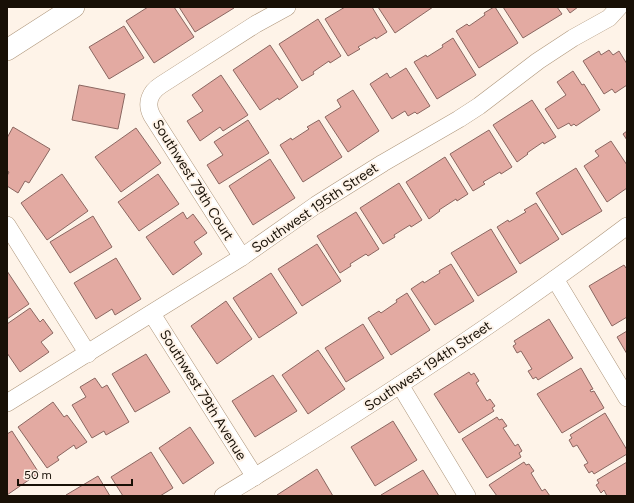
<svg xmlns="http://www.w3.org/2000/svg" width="634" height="503" viewBox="0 0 634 503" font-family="Figtree,sans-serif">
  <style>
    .building { fill: #e3aaa2; stroke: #8b6761 }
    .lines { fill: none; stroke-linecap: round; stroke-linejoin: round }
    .minor-casing { stroke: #ae967b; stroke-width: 18 }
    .tertiary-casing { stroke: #ae967b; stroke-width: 22 }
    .minor { stroke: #fff; stroke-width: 17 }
    .tertiary { stroke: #fff; stroke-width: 21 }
    .labels { text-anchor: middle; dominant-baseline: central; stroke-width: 4; stroke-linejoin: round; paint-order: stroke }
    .street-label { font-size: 14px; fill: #181006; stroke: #fef3e8 }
  </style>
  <rect width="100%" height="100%" fill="#fef3e8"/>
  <!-- building -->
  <g class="building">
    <path d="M148,7H174L194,37L154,63L126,21Z"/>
    <path d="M179,7H234V8L195,32Z"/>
    <path d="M345,7H372L387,32L376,39L375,37L358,47L360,49L348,56L325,19Z"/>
    <path d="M378,7H433L395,33Z"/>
    <path d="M494,7H495L518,43L479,68L456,31L467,24L469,26L485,15L484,13Z"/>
    <path d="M503,7H557L562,14L523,38Z"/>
    <path d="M566,7H578L570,13Z"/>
    <path d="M318,19L341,56L330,63L329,61L313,72L314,74L302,81L279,44Z"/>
    <path d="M124,26L144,58L109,79L89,47Z"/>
    <path d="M453,38L476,75L437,99L414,62L426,55L427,57L443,47L442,45Z"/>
    <path d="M270,45L298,87L279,100L278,98L260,110L233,70Z"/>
    <path d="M609,50L613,55L619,51L627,64V85L615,93L612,89L604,94L583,61L599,51L601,55Z"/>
    <path d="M406,68L430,106L417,114L415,112L408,116L405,111L392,119L370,84L387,73L390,78Z"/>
    <path d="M573,71L582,85L584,84L600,110L576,126L574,124L571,126L569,123L558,129L545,109L566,95L557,82Z"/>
    <path d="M221,75L248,115L223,131L220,127L200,141L187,121L203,111L192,95Z"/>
    <path d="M79,85L125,94L118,129L72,120Z"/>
    <path d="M353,90L379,131L348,152L325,117L341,107L337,100Z"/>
    <path d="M532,100L556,137L544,144L543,142L527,153L528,154L517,162L493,125Z"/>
    <path d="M248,120L269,153L219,184L207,165L223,155L214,142Z"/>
    <path d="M319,120L342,157L303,182L280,145L291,138L292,140L309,129L307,127Z"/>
    <path d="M13,127L50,149L29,183L25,181L18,193L7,186V176L9,172L7,171V138Z"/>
    <path d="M136,128L161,163L121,192L95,157Z"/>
    <path d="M489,130L512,167L501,174L500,172L483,182L485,184L473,191L450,154Z"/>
    <path d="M627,131V140L623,134Z"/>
    <path d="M611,141L627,165V188L607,202L584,166L599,156L595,151Z"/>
    <path d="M445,157L468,194L457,201L456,199L439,210L440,211L429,219L406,182Z"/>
    <path d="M270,159L295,198L253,225L229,186Z"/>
    <path d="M576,168L602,211L562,235L536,193Z"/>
    <path d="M62,174L88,211L47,240L21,203Z"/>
    <path d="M158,174L179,204L139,231L118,202Z"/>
    <path d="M399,183L422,220L411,227L410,225L394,235L395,237L383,244L360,208Z"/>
    <path d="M536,203L559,239L520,264L497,227L508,220L509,222L526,212L524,210Z"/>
    <path d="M183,212L187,219L193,214L207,233L194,242L202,254L173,275L146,237Z"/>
    <path d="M356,212L379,249L368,256L366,254L350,264L351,266L340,273L317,236Z"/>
    <path d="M93,216L112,247L70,273L50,242Z"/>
    <path d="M491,229L517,272L478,296L451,253Z"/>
    <path d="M317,244L341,281L302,306L278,269Z"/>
    <path d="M116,258L141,299L115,315L112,309L96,319L74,283Z"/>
    <path d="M451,264L474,301L435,325L411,289L423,281L424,283L440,273L439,271Z"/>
    <path d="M624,265L626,268H627V317L612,326L589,286Z"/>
    <path d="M7,271L29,304L7,319Z"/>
    <path d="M271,273L297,313L259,338L233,298Z"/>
    <path d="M407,293L430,330L391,355L368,318L379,311L381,313L397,302L396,300Z"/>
    <path d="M226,301L252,339L217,364L191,326Z"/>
    <path d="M30,308L40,322L43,319L53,333L41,342L49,352L20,372L7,353V324Z"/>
    <path d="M549,319L573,358L538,380L536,377L533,379L528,371L532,369L521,351L517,353L513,346L516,344L514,341Z"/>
    <path d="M363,324L384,358L346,382L325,348Z"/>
    <path d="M627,331V354L617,337Z"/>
    <path d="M318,350L345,389L308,414L282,375Z"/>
    <path d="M146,354L170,392L135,412L112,374Z"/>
    <path d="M581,368L593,389L590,390L591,392L594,391L604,408L562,433L537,394Z"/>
    <path d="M469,372L471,375L474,373L479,381L476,383L487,401L490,399L495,406L492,408L494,411L459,433L434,394Z"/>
    <path d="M273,375L297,411L255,437L232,401Z"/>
    <path d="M95,378L102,388L107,385L129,422L106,435L104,431L92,438L72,405L86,397L80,387Z"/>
    <path d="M53,402L64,417L67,415L87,442L76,449L74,445L57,457L59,460L47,468L18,427Z"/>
    <path d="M605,413L627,450V454L594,474L592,471L589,473L584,465L588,463L577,445L573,447L569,440L572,438L570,435Z"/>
    <path d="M497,417L499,420L502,419L507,426L503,428L515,446L518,444L522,451L519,453L521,457L487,478L462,439Z"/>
    <path d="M393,421L417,460L375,486L351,447Z"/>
    <path d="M190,427L214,463L183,484L159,448Z"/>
    <path d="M12,431L39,473L7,495V434Z"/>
    <path d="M151,452L173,488L160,496H123L111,477Z"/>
    <path d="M524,462L526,465L529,464L534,471L531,473L542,491L545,489L550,496H497L489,485Z"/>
    <path d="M627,462V496H607L604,490L601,493L596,485L599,483L597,480Z"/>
    <path d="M317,469L333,496H278L277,495Z"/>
    <path d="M423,470L439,496H382L381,495Z"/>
    <path d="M98,476L110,496H66V495Z"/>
  </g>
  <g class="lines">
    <defs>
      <g id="minor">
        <path d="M7,225L88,354"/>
        <path d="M242,257L152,116C145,103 150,92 161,85L256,24L287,7"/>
        <path d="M555,279L627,398"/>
        <path d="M152,314L255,477"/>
        <path d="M400,385L467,496"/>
        <path d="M7,403L242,257L316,205L383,163L459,119L479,106L538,61L573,38L609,18L619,7"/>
        <path d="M223,496C362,412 497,324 627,226"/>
      </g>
      <path id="tertiary" d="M7,50L74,7"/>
    </defs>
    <!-- minor casing -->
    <use href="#minor" class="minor-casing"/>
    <!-- tertiary casing -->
    <use href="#tertiary" class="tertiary-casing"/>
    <!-- minor -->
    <use href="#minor" class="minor"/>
    <!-- tertiary -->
    <use href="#tertiary" class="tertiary"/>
  </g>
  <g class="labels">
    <!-- street labels -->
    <g class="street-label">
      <text transform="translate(193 180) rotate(58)">Southwest 79th Court</text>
      <text transform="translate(315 208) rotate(-34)">Southwest 195th Street</text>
      <text transform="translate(428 366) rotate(-34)">Southwest 194th Street</text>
      <text transform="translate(203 395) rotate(58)">Southwest 79th Avenue</text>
    </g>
  </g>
  <!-- border -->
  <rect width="634" height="503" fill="none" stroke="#181006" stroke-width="16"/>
  <!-- scale -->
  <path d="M18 479v6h114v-6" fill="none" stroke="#181006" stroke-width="2"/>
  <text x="24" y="479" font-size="12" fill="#181006" stroke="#fef3e8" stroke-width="3" paint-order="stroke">50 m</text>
</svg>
